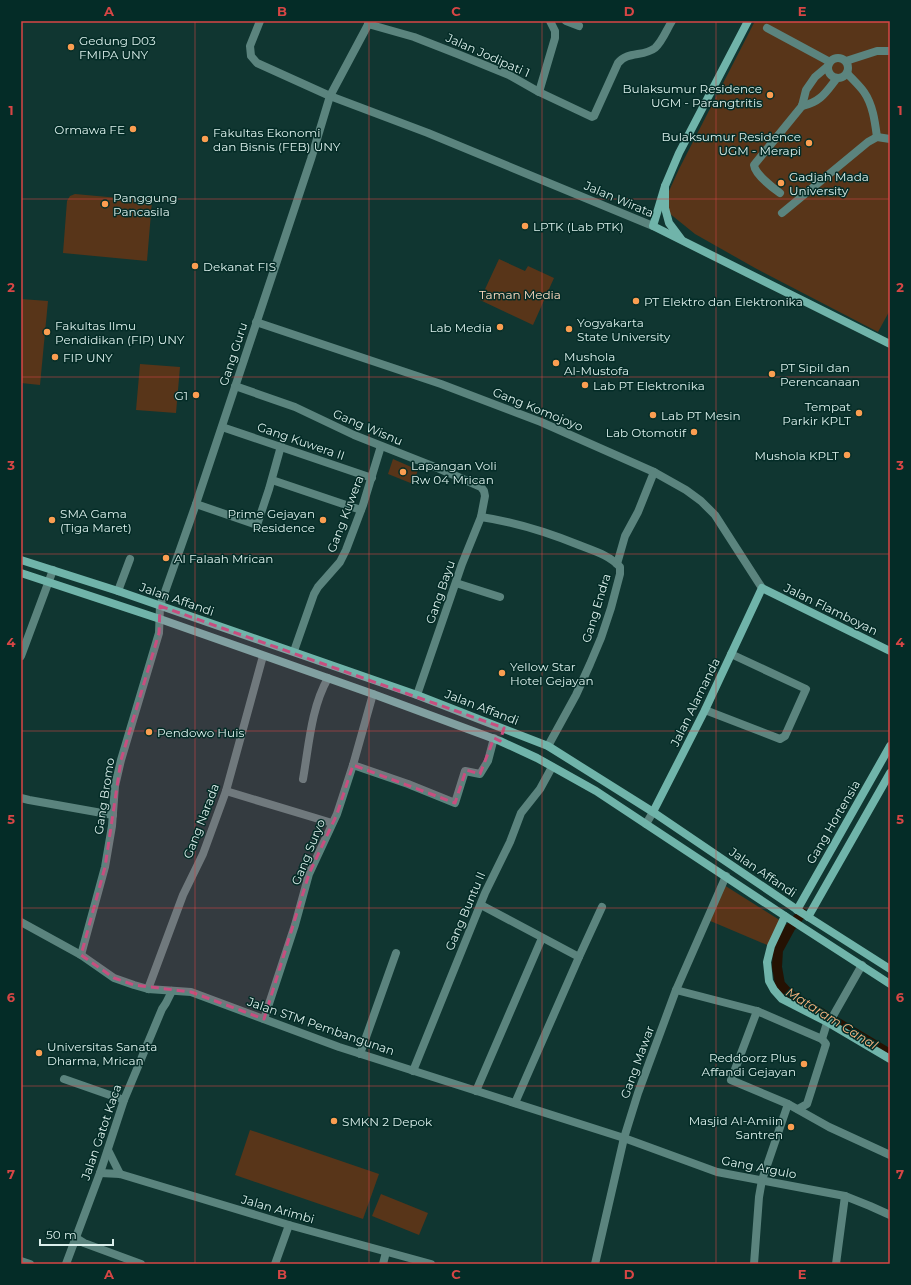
<svg xmlns="http://www.w3.org/2000/svg" width="911" height="1285" viewBox="0 0 911 1285" font-family="Montserrat,sans-serif">
  <style>
    .green { fill: #583519 }
    .lines { fill: none; stroke-linecap: round; stroke-linejoin: round }
    .canal { stroke: #251203; stroke-width: 10 }
    .street { stroke: #5b847e; stroke-width: 8 }
    .secondary { stroke: #70b4aa; stroke-width: 8 }
    .marked { fill: #c84e7f; fill-opacity: 0.2; stroke: #c84e7f; stroke-width: 3; stroke-dasharray: 8 5; stroke-linejoin: round }
    .grid { fill: none; stroke: #d74645; stroke-width: 1; stroke-opacity: 0.55 }
    .poi-dot { fill: #fb9e51; stroke: #042c27; stroke-width: 1.5 }
    .labels { text-anchor: middle; dominant-baseline: central; stroke-width: 3; stroke-linejoin: round; paint-order: stroke }
    .poi-label { font-size: 12px; fill: #dbefeb; stroke: #042c27; text-anchor: start }
    .street-label { font-size: 12px; fill: #dbefeb; stroke: #042c27 }
    .park-label { font-size: 12px; fill: #fedac0; stroke: #042c27 }
    .water-label { font-size: 13px; font-style: italic; fill: #fbb57f; stroke: #042c27 }
    .neatline { fill: none; stroke: #d74645; stroke-width: 1.5 }
    .grid-label { font-size: 13px; text-anchor: middle; font-weight: bold; fill: #d74645 }
  </style>
  <rect width="100%" height="100%" fill="#103631"/>
  <!-- green -->
  <g class="green">
    <path d="M755,21H890V310L878,332L755,268L695,234L669,213V191L679,169Z"/>
    <path d="M75,194L152,201L147,261L63,253L67,201L70,196Z"/>
    <path d="M499,259L525,271L528,266L554,278L533,325L480,300Z"/>
    <path d="M21,299L48,301L40,385L21,383Z"/>
    <path d="M140,364L180,367L176,413L136,410Z"/>
    <path d="M393,459L418,470L413,484L388,474Z"/>
    <path d="M724,885L786,924L772,947L708,920Z"/>
    <path d="M250,1130L379,1174L363,1219L235,1175Z"/>
    <path d="M381,1194L428,1213L419,1235L372,1216Z"/>
  </g>
  <g class="lines">
    <!-- canal -->
    <path class="canal" d="M802,913L790,928L778,950L777,967L780,984L789,994L890,1054"/>
    <!-- street -->
    <g class="street">
      <path d="M260,21L250,46L251,56L257,63L330,96L428,133L653,226"/>
      <path d="M566,21L579,26"/>
      <path d="M368,24L414,37L460,55L509,75L539,92L592,117L594,116L618,63C627,51 644,57 655,48C662,42 667,29 672,21"/>
      <path d="M767,28L830,62"/>
      <circle cx="838" cy="68" r="10"/>
      <path d="M846,61L877,51H890"/>
      <path d="M847,73C852,79 859,85 864,92C873,105 875,122 877,137"/>
      <path d="M539,92L555,38V31L550,21"/>
      <path d="M802,106C821,102 826,92 837,78"/>
      <path d="M780,193C773,188 755,174 754,165L802,106L806,90L815,77L828,66"/>
      <path d="M782,213L868,142L877,137L890,139"/>
      <path d="M256,322L441,384L541,422L654,472L686,490L701,501L715,515L762,588"/>
      <path d="M235,386L295,407L354,435L440,469L481,487L484,491L485,496L481,517L462,564L417,695"/>
      <path d="M222,427L372,478"/>
      <path d="M272,480L361,510"/>
      <path d="M196,504L257,525L269,489L281,446"/>
      <path d="M481,517C515,522 547,532 579,545C594,551 609,555 620,567V574L611,608L601,638L590,664L576,695L548,746"/>
      <path d="M617,564L625,536L638,512L654,472"/>
      <path d="M456,583L500,597"/>
      <path d="M118,591L130,559"/>
      <path d="M294,651L314,594L318,587L340,562L346,550L363,505L381,446"/>
      <path d="M21,656L53,570"/>
      <path d="M705,710L780,739L785,736L806,689L731,654"/>
      <path d="M353,765L408,784L455,803L465,771L480,774L488,761L494,738"/>
      <path d="M303,779C309,745 311,708 328,678"/>
      <path d="M226,791L332,823"/>
      <path d="M21,798L29,800L113,815"/>
      <path d="M646,824L653,812"/>
      <path d="M481,905L579,957"/>
      <path d="M21,922L81,955L114,978L134,985L148,989L191,992L339,1047L624,1138L717,1172L845,1196L870,1206L890,1215"/>
      <path d="M81,955L105,867L112,826L115,786L121,760L159,633L160,606L196,504L311,159L330,96L370,21"/>
      <path d="M148,989L183,895L203,854L226,791L263,656"/>
      <path d="M676,990L757,1011L822,1039"/>
      <path d="M757,1011L731,1080L788,1104L829,1127L890,1155"/>
      <path d="M264,1019L295,925L309,874L337,814L353,765L373,694"/>
      <path d="M829,1023L862,965"/>
      <path d="M360,1054L396,953"/>
      <path d="M413,1071L485,893L510,842L521,813L540,789L552,767"/>
      <path d="M64,1079L124,1100"/>
      <path d="M476,1091L542,938"/>
      <path d="M515,1103L579,957L602,907"/>
      <path d="M798,1109L807,1104L826,1044L822,1039L827,1023"/>
      <path d="M108,1150L120,1174"/>
      <path d="M100,1173L120,1174L289,1225L431,1264"/>
      <path d="M76,1238L84,1243L141,1264"/>
      <path d="M21,1261L30,1264"/>
      <path d="M66,1264L100,1173L124,1100L162,1009L166,1003L172,991"/>
      <path d="M275,1264L289,1225"/>
      <path d="M383,1264L386,1252"/>
      <path d="M595,1264L624,1138L638,1093L676,990L726,876"/>
      <path d="M754,1264L759,1197L762,1180L788,1104"/>
      <path d="M836,1264L845,1196"/>
    </g>
    <!-- secondary -->
    <g class="secondary">
      <path d="M665,186L653,226L890,344"/>
      <path d="M681,239L669,223L665,208V186L679,153L748,21"/>
      <path d="M21,560L118,591L417,695L548,746L653,812L802,913L890,969"/>
      <path d="M21,573L160,619L373,694L500,741L537,758L596,791L785,916L890,984"/>
      <path d="M653,812L705,710L762,588L890,651"/>
      <path d="M797,910L890,746"/>
      <path d="M785,916L771,946L767,962L769,981L774,990L782,999L829,1023L890,1059"/>
      <path d="M808,917L890,773"/>
    </g>
  </g>
  <!-- marked area -->
  <path class="marked" d="M160,606L504,728L500,741L494,738L480,774L466,770L455,803L353,765L337,814L309,874L264,1019L191,992L134,985L114,978L81,955L105,867L121,760L159,633Z"/>
  <!-- grid -->
  <path class="grid" d="M195,21V1264M369,21V1264M542,21V1264M716,21V1264M21,199H890M21,377H890M21,554H890M21,731H890M21,908H890M21,1086H890"/>
  <!-- markers -->
  <g class="poi-dot">
    <circle cx="71" cy="47" r="4"/>
    <circle cx="770" cy="95" r="4"/>
    <circle cx="133" cy="129" r="4"/>
    <circle cx="205" cy="139" r="4"/>
    <circle cx="809" cy="143" r="4"/>
    <circle cx="781" cy="183" r="4"/>
    <circle cx="105" cy="204" r="4"/>
    <circle cx="525" cy="226" r="4"/>
    <circle cx="195" cy="266" r="4"/>
    <circle cx="636" cy="301" r="4"/>
    <circle cx="500" cy="327" r="4"/>
    <circle cx="569" cy="329" r="4"/>
    <circle cx="47" cy="332" r="4"/>
    <circle cx="55" cy="357" r="4"/>
    <circle cx="556" cy="363" r="4"/>
    <circle cx="772" cy="374" r="4"/>
    <circle cx="585" cy="385" r="4"/>
    <circle cx="196" cy="395" r="4"/>
    <circle cx="859" cy="413" r="4"/>
    <circle cx="653" cy="415" r="4"/>
    <circle cx="694" cy="432" r="4"/>
    <circle cx="847" cy="455" r="4"/>
    <circle cx="403" cy="472" r="4"/>
    <circle cx="52" cy="520" r="4"/>
    <circle cx="323" cy="520" r="4"/>
    <circle cx="166" cy="558" r="4"/>
    <circle cx="502" cy="673" r="4"/>
    <circle cx="149" cy="732" r="4"/>
    <circle cx="39" cy="1053" r="4"/>
    <circle cx="804" cy="1064" r="4"/>
    <circle cx="334" cy="1121" r="4"/>
    <circle cx="791" cy="1127" r="4"/>
  </g>
  <g class="labels">
    <!-- poi labels -->
    <g class="poi-label">
      <text x="79" y="40">Gedung D03<tspan x="79" dy="14">FMIPA UNY</tspan></text>
      <text x="762" y="88" text-anchor="end">Bulaksumur Residence<tspan x="762" dy="14">UGM - Parangtritis</tspan></text>
      <text x="125" y="129" text-anchor="end">Ormawa FE</text>
      <text x="213" y="132">Fakultas Ekonomi<tspan x="213" dy="14">dan Bisnis (FEB) UNY</tspan></text>
      <text x="801" y="136" text-anchor="end">Bulaksumur Residence<tspan x="801" dy="14">UGM - Merapi</tspan></text>
      <text x="789" y="176">Gadjah Mada<tspan x="789" dy="14">University</tspan></text>
      <text x="113" y="197">Panggung<tspan x="113" dy="14">Pancasila</tspan></text>
      <text x="533" y="226">LPTK (Lab PTK)</text>
      <text x="203" y="266">Dekanat FIS</text>
      <text x="644" y="301">PT Elektro dan Elektronika</text>
      <text x="577" y="322">Yogyakarta<tspan x="577" dy="14">State University</tspan></text>
      <text x="55" y="325">Fakultas Ilmu<tspan x="55" dy="14">Pendidikan (FIP) UNY</tspan></text>
      <text x="492" y="327" text-anchor="end">Lab Media</text>
      <text x="564" y="356">Mushola<tspan x="564" dy="14">Al-Mustofa</tspan></text>
      <text x="63" y="357">FIP UNY</text>
      <text x="780" y="367">PT Sipil dan<tspan x="780" dy="14">Perencanaan</tspan></text>
      <text x="593" y="385">Lab PT Elektronika</text>
      <text x="188" y="395" text-anchor="end">G1</text>
      <text x="851" y="406" text-anchor="end">Tempat<tspan x="851" dy="14">Parkir KPLT</tspan></text>
      <text x="661" y="415">Lab PT Mesin</text>
      <text x="686" y="432" text-anchor="end">Lab Otomotif</text>
      <text x="839" y="455" text-anchor="end">Mushola KPLT</text>
      <text x="411" y="465">Lapangan Voli<tspan x="411" dy="14">Rw 04 Mrican</tspan></text>
      <text x="60" y="513">SMA Gama<tspan x="60" dy="14">(Tiga Maret)</tspan></text>
      <text x="315" y="513" text-anchor="end">Prime Gejayan<tspan x="315" dy="14">Residence</tspan></text>
      <text x="174" y="558">Al Falaah Mrican</text>
      <text x="510" y="666">Yellow Star<tspan x="510" dy="14">Hotel Gejayan</tspan></text>
      <text x="157" y="732">Pendowo Huis</text>
      <text x="47" y="1046">Universitas Sanata<tspan x="47" dy="14">Dharma, Mrican</tspan></text>
      <text x="796" y="1057" text-anchor="end">Reddoorz Plus<tspan x="796" dy="14">Affandi Gejayan</tspan></text>
      <text x="783" y="1120" text-anchor="end">Masjid Al-Amiin<tspan x="783" dy="14">Santren</tspan></text>
      <text x="342" y="1121">SMKN 2 Depok</text>
    </g>
    <!-- street labels -->
    <g class="street-label">
      <text transform="translate(488 55) rotate(24)">Jalan Jodipati 1</text>
      <text transform="translate(619 199) rotate(23)">Jalan Wirata</text>
      <text transform="translate(233 354) rotate(-72)">Gang Guru</text>
      <text transform="translate(538 409) rotate(22)">Gang Komojoyo</text>
      <text transform="translate(368 427) rotate(23)">Gang Wisnu</text>
      <text transform="translate(301 441) rotate(19)">Gang Kuwera II</text>
      <text transform="translate(345 514) rotate(-69)">Gang Kuwera</text>
      <text transform="translate(440 592) rotate(-71)">Gang Bayu</text>
      <text transform="translate(177 599) rotate(19)">Jalan Affandi</text>
      <text transform="translate(596 608) rotate(-73)">Gang Endra</text>
      <text transform="translate(831 609) rotate(26)">Jalan Flamboyan</text>
      <text transform="translate(695 702) rotate(-64)">Jalan Alamanda</text>
      <text transform="translate(482 707) rotate(21)">Jalan Affandi</text>
      <text transform="translate(104 796) rotate(-81)">Gang Bromo</text>
      <text transform="translate(201 821) rotate(-69)">Gang Narada</text>
      <text transform="translate(833 822) rotate(-60)">Gang Hortensia</text>
      <text transform="translate(308 852) rotate(-68)">Gang Suryo</text>
      <text transform="translate(763 872) rotate(34)">Jalan Affandi</text>
      <text transform="translate(465 911) rotate(-67)">Gang Buntu II</text>
      <text transform="translate(321 1026) rotate(19)">Jalan STM Pembangunan</text>
      <text transform="translate(637 1062) rotate(-70)">Gang Mawar</text>
      <text transform="translate(101 1132) rotate(-71)">Jalan Gatot Kaca</text>
      <text transform="translate(759 1167) rotate(11)">Gang Argulo</text>
      <text transform="translate(278 1209) rotate(16)">Jalan Arimbi</text>
    </g>
    <!-- park labels -->
    <g class="park-label">
      <text x="520" y="294">Taman Media</text>
    </g>
    <!-- water labels -->
    <g class="water-label">
      <text transform="translate(832 1018) rotate(32)">Mataram Canal</text>
    </g>
  </g>
  <!-- border -->
  <rect width="911" height="1285" fill="none" stroke="#042c27" stroke-width="44"/>
  <!-- scale -->
  <path d="M40 1239v6h73v-6" fill="none" stroke="#dbefeb" stroke-width="2"/>
  <text x="46" y="1239" font-size="12" fill="#dbefeb" stroke="#042c27" stroke-width="3" paint-order="stroke">50 m</text>
  <rect x="22" y="22" width="867" height="1241" class="neatline"/>
  <g class="grid-label">
    <text x="109" y="16">A</text>
    <text x="282" y="16">B</text>
    <text x="456" y="16">C</text>
    <text x="629" y="16">D</text>
    <text x="802" y="16">E</text>
    <text x="11" y="115">1</text>
    <text x="900" y="115">1</text>
    <text x="11" y="292">2</text>
    <text x="900" y="292">2</text>
    <text x="11" y="470">3</text>
    <text x="900" y="470">3</text>
    <text x="11" y="647">4</text>
    <text x="900" y="647">4</text>
    <text x="11" y="824">5</text>
    <text x="900" y="824">5</text>
    <text x="11" y="1002">6</text>
    <text x="900" y="1002">6</text>
    <text x="11" y="1179">7</text>
    <text x="900" y="1179">7</text>
    <text x="109" y="1279">A</text>
    <text x="282" y="1279">B</text>
    <text x="456" y="1279">C</text>
    <text x="629" y="1279">D</text>
    <text x="802" y="1279">E</text>
  </g>
</svg>
